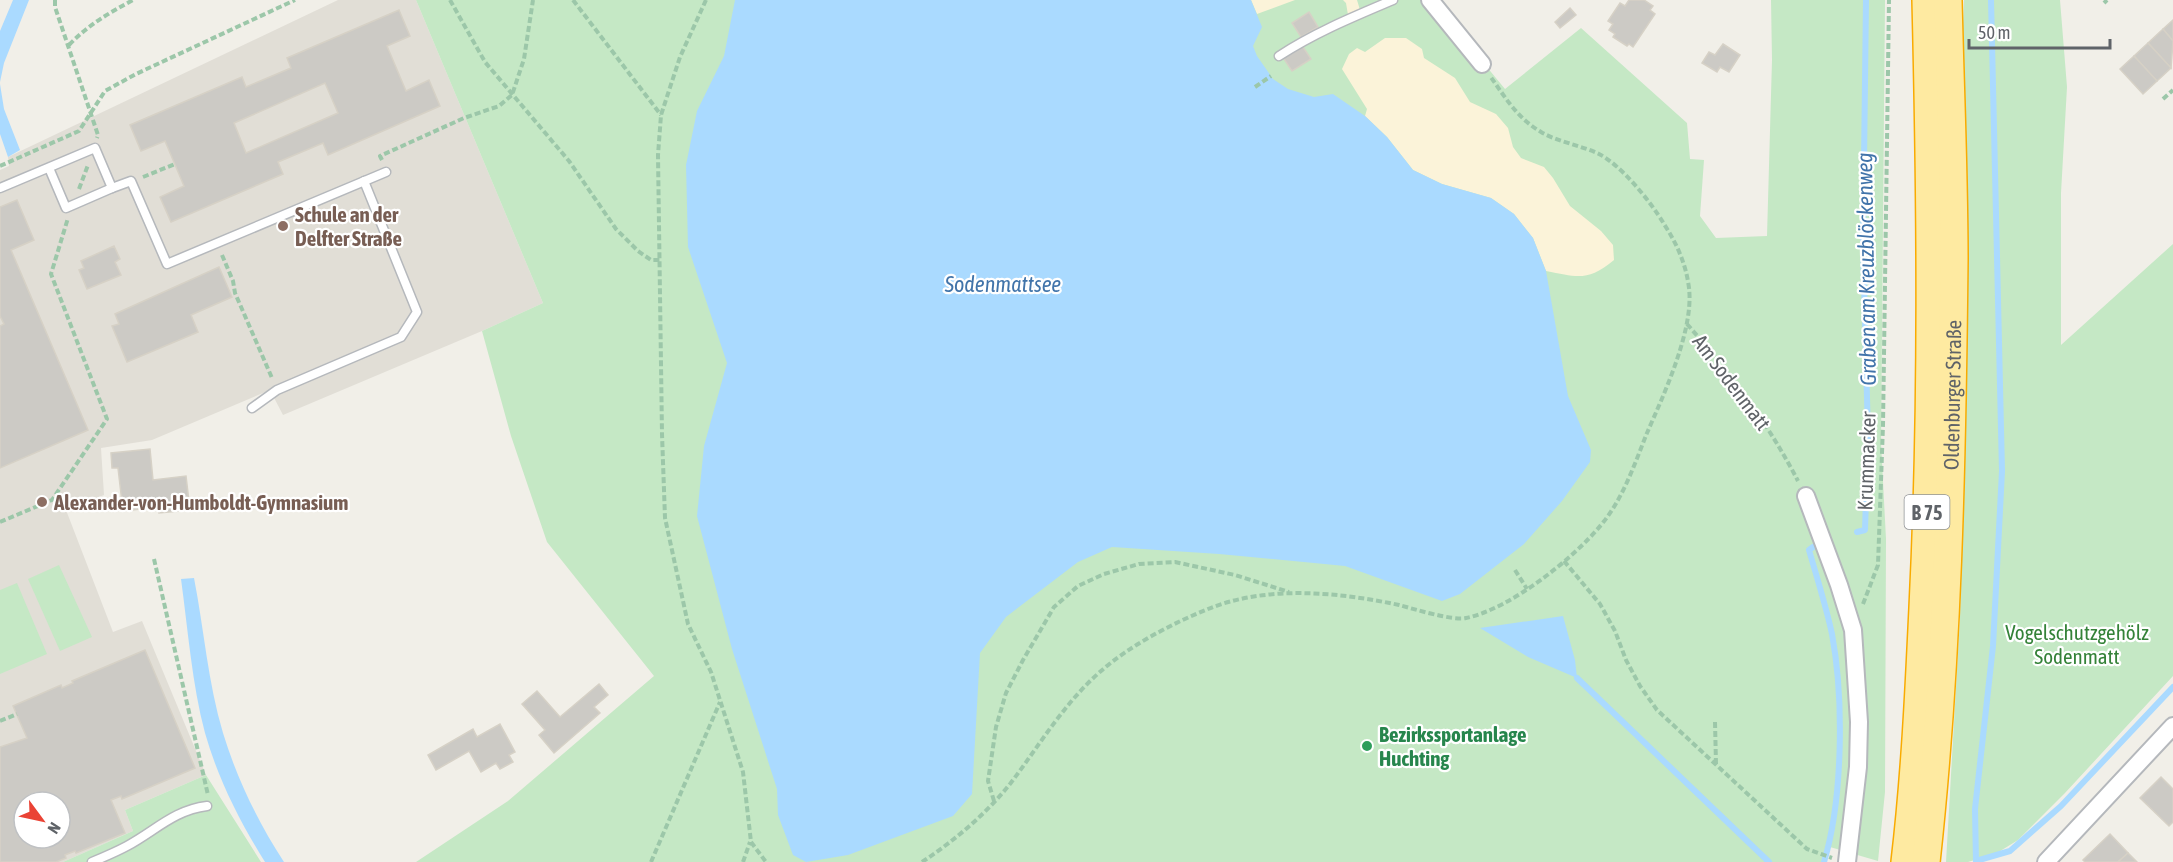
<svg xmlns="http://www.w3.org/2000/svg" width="2173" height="862" viewBox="0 0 2173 862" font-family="'Asap Condensed',sans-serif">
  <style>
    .education { fill: #e1ded6; fill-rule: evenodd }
    .green { fill: #c5e8c5 }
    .sand { fill: #fbf3d9 }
    .water { fill: #aadaff }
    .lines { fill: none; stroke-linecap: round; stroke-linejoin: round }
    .stream { stroke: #aadaff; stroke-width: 6 }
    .building { fill: #cccac5; stroke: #d6d1c6; stroke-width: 1.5; fill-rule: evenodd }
    .service-casing { stroke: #b5b8bc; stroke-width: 11 }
    .minor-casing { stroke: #b5b8bc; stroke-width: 20 }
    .trunk-casing { stroke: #f9ab00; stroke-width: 30 }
    .path { stroke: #9cc7a9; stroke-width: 4; stroke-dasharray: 6 3; stroke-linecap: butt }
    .service { stroke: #fff; stroke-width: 8 }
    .minor { stroke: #fff; stroke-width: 16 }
    .trunk { stroke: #feeaa1; stroke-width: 27 }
    .education-dot { fill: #8d6e63; stroke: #fff; stroke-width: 2 }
    .leisure-dot { fill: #2e9e5b; stroke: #fff; stroke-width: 2 }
    .labels { text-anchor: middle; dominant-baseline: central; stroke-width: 4.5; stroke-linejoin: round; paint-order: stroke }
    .shield { fill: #fff; stroke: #8f9295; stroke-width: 1.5 }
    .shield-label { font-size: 20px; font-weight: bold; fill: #5f6368 }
    .education-label { font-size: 21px; font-weight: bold; fill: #785e54; stroke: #fff; text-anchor: start }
    .street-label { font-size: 21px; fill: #5f6368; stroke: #fff }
    .park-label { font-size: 21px; fill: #348238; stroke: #fff }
    .leisure-label { font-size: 21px; font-weight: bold; fill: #27864d; stroke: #fff; text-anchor: start }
    .water-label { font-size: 22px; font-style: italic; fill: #4174aa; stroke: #fff }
  </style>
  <rect width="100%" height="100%" fill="#f1efe8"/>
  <!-- education -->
  <path class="education" d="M338,0H416L543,303L482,331L283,415L270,390L152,440L101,448L104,495L66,510L113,632L142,621L206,775L125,810L133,831L63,862H0V170L9,166L8,157ZM24,802H60V838H24Z"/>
  <!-- green -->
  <g class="green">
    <path d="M416,0H1440L1463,38L1505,89L1581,28L1687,123L1690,159L1704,160L1700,216L1716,238L1767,236L1772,60L1771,0H1885L1881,443L1886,539L1885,792L1878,861L1830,847L1826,862H416L508,801L654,676L547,542L511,436L482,331L543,303Z"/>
    <path d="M1964,0H2060L2067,87L2061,193V345L2173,244V676L2065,793L2018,840L1997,853L1968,862H1946L1960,618L1965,358L1963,24Z"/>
    <path d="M59,565L92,637L60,651L28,579Z"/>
    <path d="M17,583L47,654L0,674V590Z"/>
    <path d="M206,775L261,862H63L133,831L125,810Z"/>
  </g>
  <!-- sand -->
  <g class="sand">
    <path d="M1251,0H1295L1257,14Z"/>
    <path d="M1343,0H1357L1360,10L1348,15L1346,3Z"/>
    <path d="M1385,38H1406L1422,49L1424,58L1455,78L1470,102L1496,114L1508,128L1513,147L1521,158L1544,167L1553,178L1570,206L1601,231L1613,245L1614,260C1587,282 1578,277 1546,271L1533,238L1514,214L1491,198L1442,184L1413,170L1387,137L1365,116L1367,109L1342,69L1349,54L1357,48L1365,52Z"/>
  </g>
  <!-- water -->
  <g class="water">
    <path d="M13,0H29L4,63L0,82V31Z"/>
    <path d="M735,0H1251L1262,27L1253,46L1257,56L1273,79L1288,89L1314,97L1333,94L1365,116L1387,137L1413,170L1442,184L1491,198L1514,214L1533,238L1546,271L1568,396L1591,450L1590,462L1562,501L1524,544L1460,594L1442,601L1345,566L1219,554L1112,547L1078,562L1006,617L980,653L972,794L953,816L848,855L806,862L793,855L778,815L777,789L732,649L697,516L704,446L727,363L688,247L686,165L697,111L724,56Z"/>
    <path d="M0,84L4,109L20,150L8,157L0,134Z"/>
    <path d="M194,578C204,629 208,683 223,733C237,779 258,822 284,862H265C240,822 218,779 205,733C192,684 188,630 181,579Z"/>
    <path d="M1563,616L1575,660L1577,678L1528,657L1480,628Z"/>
  </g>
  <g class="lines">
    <!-- stream -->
    <g class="stream">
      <path d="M1857,532L1865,530L1868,436L1863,244L1866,0"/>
      <path d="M1813,547L1809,550C1817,578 1826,606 1832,634C1844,699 1843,799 1824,862"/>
      <path d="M1577,678L1769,862"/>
      <path d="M1976,861L2010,851L2061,806L2173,687"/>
      <path d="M1976,862L1975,809L1993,646L2002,471L1991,0"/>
    </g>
  </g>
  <!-- building -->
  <g class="building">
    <path d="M1629,0H1644L1653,6L1650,10L1655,14L1633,47L1629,44L1627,46L1613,37L1615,34L1609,30L1613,24L1608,21L1620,3L1625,6Z"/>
    <path d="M1570,8L1576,15L1560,28L1555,22Z"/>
    <path d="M399,10L410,36L387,46L406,91L429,80L440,106L328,155L323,143L278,162L283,174L171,222L160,197L184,186L165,141L141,151L130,125L242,77L246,87L291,68L287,58ZM325,83L338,113L246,153L234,123Z"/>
    <path d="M1309,12L1318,27L1301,37L1292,23Z"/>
    <path d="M2173,20V41L2163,29Z"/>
    <path d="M2163,29L2173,41L2171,68L2148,43Z"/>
    <path d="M2148,43L2171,68L2157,81L2134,56Z"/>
    <path d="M1301,44L1311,59L1292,71L1282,56Z"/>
    <path d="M1723,44L1740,55L1729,72L1720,67L1717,72L1702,63L1709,52L1715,55Z"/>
    <path d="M2134,56L2157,81L2143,94L2120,69Z"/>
    <path d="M17,200L34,240L11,250L88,430L0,468V326L4,324L0,316V207Z"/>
    <path d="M114,246L120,259L115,262L121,275L87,289L79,270L84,268L81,261Z"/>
    <path d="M219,267L232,297L191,315L198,332L127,362L112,326L119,324L115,314Z"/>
    <path d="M150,449L153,480L186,476L190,510L159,513V507L123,511L118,468H112L111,453Z"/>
    <path d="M145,650L195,768L122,799L121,796L111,800L125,833L76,853L75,851L65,855L66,858L56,862H0V747L27,738L13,706L61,685L62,688L73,683L72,681ZM24,802H60V838H24Z"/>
    <path d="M599,684L608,695L594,707L600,713L554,753L539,735L545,730L522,704L537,691L560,717Z"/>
    <path d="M500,724L515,752L509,755L513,762L500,769L496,763L481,772L469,751L436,770L428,755L473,729L477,737Z"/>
    <path d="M2161,777L2173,789V822L2169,826L2140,798Z"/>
    <path d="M2110,834L2128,853L2118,862H2085L2083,860Z"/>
    <path d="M2128,853L2137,862H2118Z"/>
  </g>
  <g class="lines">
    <defs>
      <g id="service">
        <path d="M1279,56C1316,32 1353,17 1393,0"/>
        <path d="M0,188L95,148L112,188L66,208L49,168"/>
        <path d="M112,188L131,181L167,264L386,172"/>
        <path d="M252,408L277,390L401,337L417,312L364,181"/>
        <path d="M92,862C104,857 116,852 127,846C155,831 174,810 207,806"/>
      </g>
      <g id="minor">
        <path d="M1430,0L1482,64"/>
        <path d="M1806,496L1839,585L1853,630L1859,722L1858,767L1847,862"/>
        <path d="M2046,862L2173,726"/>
      </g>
      <g id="trunk">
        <path d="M1905,862C1915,778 1919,693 1923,608C1933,406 1931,203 1926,0"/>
        <path id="s1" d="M1926,862C1948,662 1952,460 1954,259C1954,173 1950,86 1948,0"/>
      </g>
    </defs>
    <!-- service casing -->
    <use href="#service" class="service-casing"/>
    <!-- minor casing -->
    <use href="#minor" class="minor-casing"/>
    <!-- trunk casing -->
    <use href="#trunk" class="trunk-casing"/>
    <!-- path -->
    <g class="path">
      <path d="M55,0V7L98,135L97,138"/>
      <path d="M450,0L485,62L569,161L616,229L638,251L651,260H661"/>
      <path d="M573,0L661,115"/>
      <path d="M706,0L680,57L661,115L658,155L662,434L665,518L688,624L711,672L743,772L751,842L766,862"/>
      <path d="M2104,3L2107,0"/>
      <path d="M69,45C88,25 109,13 133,0"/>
      <path d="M1255,87L1271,76"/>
      <path d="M2163,99L2173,90"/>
      <path d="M382,160L380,156L464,118L499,106L512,95L524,59L533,0"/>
      <path d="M0,166L79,131L105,91L136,74L295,0"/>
      <path d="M143,177L175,164"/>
      <path d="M79,189L88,165"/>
      <path d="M222,255L233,281L235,293L272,378"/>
      <path d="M1687,324C1730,373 1768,423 1798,481"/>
      <path d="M0,522L52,500L107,419L51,274L68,218"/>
      <path d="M154,559L208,795"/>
      <path d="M1564,561L1600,604L1615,631L1626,660L1640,686L1657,710L1807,849L1832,858"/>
      <path d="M1515,570L1527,589"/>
      <path d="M1863,604L1878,565L1883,425L1889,0"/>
      <path d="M0,721L17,714"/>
      <path d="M1715,722L1716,764"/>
      <path d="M994,801L988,781L996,727L1006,693L1023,660L1054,607L1078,586L1104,574L1139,564L1175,562L1235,575L1289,592"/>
      <path d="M651,862L720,702"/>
      <path d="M743,862L750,842"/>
      <path d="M922,862C954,841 986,814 1010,784C1039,746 1064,703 1101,671C1129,646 1173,623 1208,609C1267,585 1338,592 1399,605C1414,609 1453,621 1466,618C1510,609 1573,559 1601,525C1623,499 1635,463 1647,433C1664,394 1694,330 1689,288C1686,264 1677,244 1664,224C1651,202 1621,165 1599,154C1580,145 1558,142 1541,132C1517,118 1505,97 1490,76"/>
    </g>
    <!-- service -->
    <use href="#service" class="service"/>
    <!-- minor -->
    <use href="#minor" class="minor"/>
    <!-- trunk -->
    <use href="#trunk" class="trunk"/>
  </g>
  <!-- markers -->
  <g class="education-dot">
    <circle cx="283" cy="226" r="6"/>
    <circle cx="42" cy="502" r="6"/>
  </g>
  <circle class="leisure-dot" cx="1367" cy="746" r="6"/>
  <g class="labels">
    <!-- shield labels -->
    <rect class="shield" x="1904.5" y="495" width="45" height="34" rx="4.5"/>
    <g class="shield-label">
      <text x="1927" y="512">B 75</text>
    </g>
    <!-- education labels -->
    <g class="education-label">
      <text x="295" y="214">Schule an der<tspan x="295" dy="24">Delfter Straße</tspan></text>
      <text x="54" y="502">Alexander-von-Humboldt-Gymnasium</text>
    </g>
    <!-- street labels -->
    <g class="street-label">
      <text transform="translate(1732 382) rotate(53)">Am Sodenmatt</text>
      <text stroke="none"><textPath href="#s1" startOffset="468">Oldenburger Straße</textPath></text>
      <text transform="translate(1866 461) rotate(-88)">Krummacker</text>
    </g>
    <!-- park labels -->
    <g class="park-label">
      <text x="2077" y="632">Vogelschutzgehölz<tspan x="2077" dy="24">Sodenmatt</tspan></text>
    </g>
    <!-- leisure labels -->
    <g class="leisure-label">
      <text x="1379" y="734">Bezirkssportanlage<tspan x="1379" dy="24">Huchting</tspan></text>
    </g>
    <!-- water labels -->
    <g class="water-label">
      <text transform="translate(1866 269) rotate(-91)">Graben am Kreuzblöckenweg</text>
      <text x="1003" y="284">Sodenmattsee</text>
    </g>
  </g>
  <!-- north arrow -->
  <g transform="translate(42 820) rotate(123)"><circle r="28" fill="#ffffff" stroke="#bfc1c3" stroke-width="1.5"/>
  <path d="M0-4.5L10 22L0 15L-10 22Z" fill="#ea4335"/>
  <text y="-9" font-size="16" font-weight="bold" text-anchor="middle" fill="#5f6368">N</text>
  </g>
  <!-- scale -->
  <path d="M1969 39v9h141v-9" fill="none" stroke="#5f6368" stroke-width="3"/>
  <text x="1978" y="39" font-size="18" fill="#5f6368" stroke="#ffffff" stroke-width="4.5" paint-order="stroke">50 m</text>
</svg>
